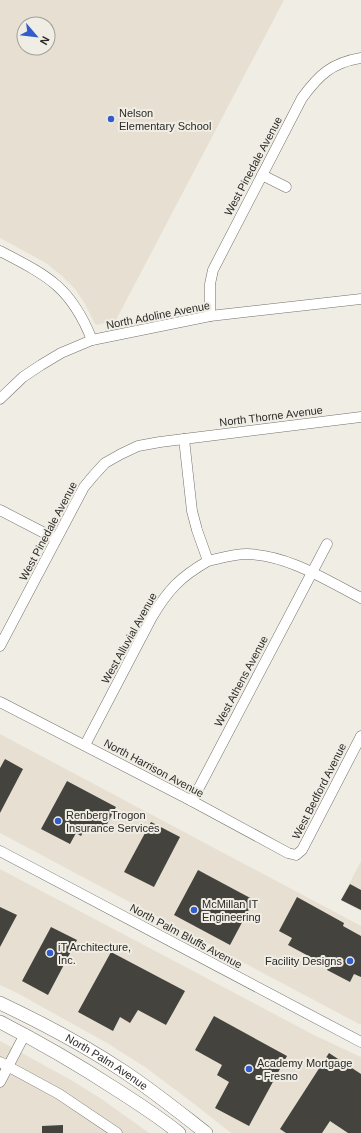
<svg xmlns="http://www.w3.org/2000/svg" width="361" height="1133" viewBox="0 0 361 1133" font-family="Helvetica,sans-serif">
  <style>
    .built { fill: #e7e0d2; fill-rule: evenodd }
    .building { fill: #45433d }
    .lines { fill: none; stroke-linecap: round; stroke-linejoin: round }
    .minor-casing { stroke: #74716a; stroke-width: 11 }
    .major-casing { stroke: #74716a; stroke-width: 14 }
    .minor { stroke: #fff; stroke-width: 10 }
    .major { stroke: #fff; stroke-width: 13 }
    .poi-dot { fill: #325bcb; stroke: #f0ede5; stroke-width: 1.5 }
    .labels { text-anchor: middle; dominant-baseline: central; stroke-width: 4; stroke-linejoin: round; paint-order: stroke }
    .poi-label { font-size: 11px; fill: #2c2a27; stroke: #f0ede5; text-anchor: start }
    .street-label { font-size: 11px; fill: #2c2a27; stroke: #f0ede5 }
  </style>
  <rect width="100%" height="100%" fill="#f0ede5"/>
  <!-- built -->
  <g class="built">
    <path d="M0,0H284L116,320L97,325L95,324L85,304L75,289L62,276L46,263L0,238ZM24,24H48V48H24Z"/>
    <path d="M0,734L361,926V1024H359L0,833Z"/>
    <path d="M361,861V911L341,900Z"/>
    <path d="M0,869L314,1035L361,1057V1133H231L193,1103L145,1067L107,1043L17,993L0,985Z"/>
    <path d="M0,1041L71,1080L103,1100L149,1133H0Z"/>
  </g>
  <!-- building -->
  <g class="building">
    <path d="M5,759L23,769L0,813V768Z"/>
    <path d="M67,781L116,807L103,832L93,827L91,831L86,827L81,836L76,833L70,844L41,829Z"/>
    <path d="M151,822L180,837L154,887L124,872Z"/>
    <path d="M198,870L254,900L230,945L174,915Z"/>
    <path d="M350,884L361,890V910L341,900Z"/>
    <path d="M297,897L344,923L343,926L361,936V977L354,974L350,982L327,970L329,967L288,945L292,938L279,931Z"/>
    <path d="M0,907L17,915L0,947Z"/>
    <path d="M51,927L77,940L48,995L22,981Z"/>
    <path d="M111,952L185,991L166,1025L138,1010L130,1023L120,1017L113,1031L78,1012Z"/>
    <path d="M214,1016L287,1056L249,1126L215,1108L229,1082L217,1075L222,1065L195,1050Z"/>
    <path d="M329,1053L361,1074V1133H348L330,1121L322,1133H286L280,1129Z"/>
    <path d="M63,1125V1133H42V1126Z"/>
  </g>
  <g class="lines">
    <defs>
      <g id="minor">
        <path d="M262,175L286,187"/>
        <path d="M0,251C48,276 71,287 92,340"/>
        <path d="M210,316V284L213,270L302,98C319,75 331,63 361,58"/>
        <path d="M0,399L23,377L41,365L61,353L92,340L210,316L361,299"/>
        <path d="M0,510L56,539"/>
        <path d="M208,561C221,558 234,554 247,554C288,555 326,580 361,598"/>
        <path d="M0,646L84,487L94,475L105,463L121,454L138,446L160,442L361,417"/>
        <path d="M0,702L192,801L288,853L296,855L302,850L361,736"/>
        <path d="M85,745L152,617C168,590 180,577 208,561L197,530L192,511L184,439"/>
        <path d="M192,801L327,544"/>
        <path d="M0,851L361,1042"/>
        <path d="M0,1062L59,1094L117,1133"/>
        <path d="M0,1082L25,1034"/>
      </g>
      <g id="major">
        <path id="s1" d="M0,1003C42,1023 84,1045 123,1071C152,1090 179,1112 206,1133"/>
        <path d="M0,1022C39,1042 77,1064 114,1088C136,1102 158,1116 179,1133"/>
      </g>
    </defs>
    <!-- minor casing -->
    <use href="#minor" class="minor-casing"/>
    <!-- major casing -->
    <use href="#major" class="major-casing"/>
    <!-- minor -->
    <use href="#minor" class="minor"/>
    <!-- major -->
    <use href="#major" class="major"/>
  </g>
  <!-- markers -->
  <g class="poi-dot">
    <circle cx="111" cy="119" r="4"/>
    <circle cx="58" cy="821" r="4"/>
    <circle cx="194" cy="910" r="4"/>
    <circle cx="50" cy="953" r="4"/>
    <circle cx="350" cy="961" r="4"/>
    <circle cx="249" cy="1069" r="4"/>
  </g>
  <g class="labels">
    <!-- poi labels -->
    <g class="poi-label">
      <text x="119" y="113">Nelson<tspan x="119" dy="13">Elementary School</tspan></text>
      <text x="66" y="815">Renberg Trogon<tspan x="66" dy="13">Insurance Services</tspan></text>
      <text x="202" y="904">McMillan IT<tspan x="202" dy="13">Engineering</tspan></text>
      <text x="58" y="947">iT Architecture,<tspan x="58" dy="13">Inc.</tspan></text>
      <text x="342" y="961" text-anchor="end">Facility Designs</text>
      <text x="257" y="1063">Academy Mortgage<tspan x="257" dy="13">- Fresno</tspan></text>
    </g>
    <!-- street labels -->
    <g class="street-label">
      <text transform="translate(253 166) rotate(-62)">West Pinedale Avenue</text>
      <text transform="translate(158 315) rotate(-11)">North Adoline Avenue</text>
      <text transform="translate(271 416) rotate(-7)">North Thorne Avenue</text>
      <text transform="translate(48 531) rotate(-62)">West Pinedale Avenue</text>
      <text transform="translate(129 638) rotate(-61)">West Alluvial Avenue</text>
      <text transform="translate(241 681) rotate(-62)">West Athens Avenue</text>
      <text transform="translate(154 768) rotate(28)">North Harrison Avenue</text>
      <text transform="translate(319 791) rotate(-63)">West Bedford Avenue</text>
      <text transform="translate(186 936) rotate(28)">North Palm Bluffs Avenue</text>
      <text stroke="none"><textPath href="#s1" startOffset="122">North Palm Avenue</textPath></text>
    </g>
  </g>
  <!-- north arrow -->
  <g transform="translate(36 36) rotate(118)"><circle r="19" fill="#f0ede5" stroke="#a29f99"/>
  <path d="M0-3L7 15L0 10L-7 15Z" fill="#325bcb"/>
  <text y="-6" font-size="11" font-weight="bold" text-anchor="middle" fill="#2c2a27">N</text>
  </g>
</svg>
